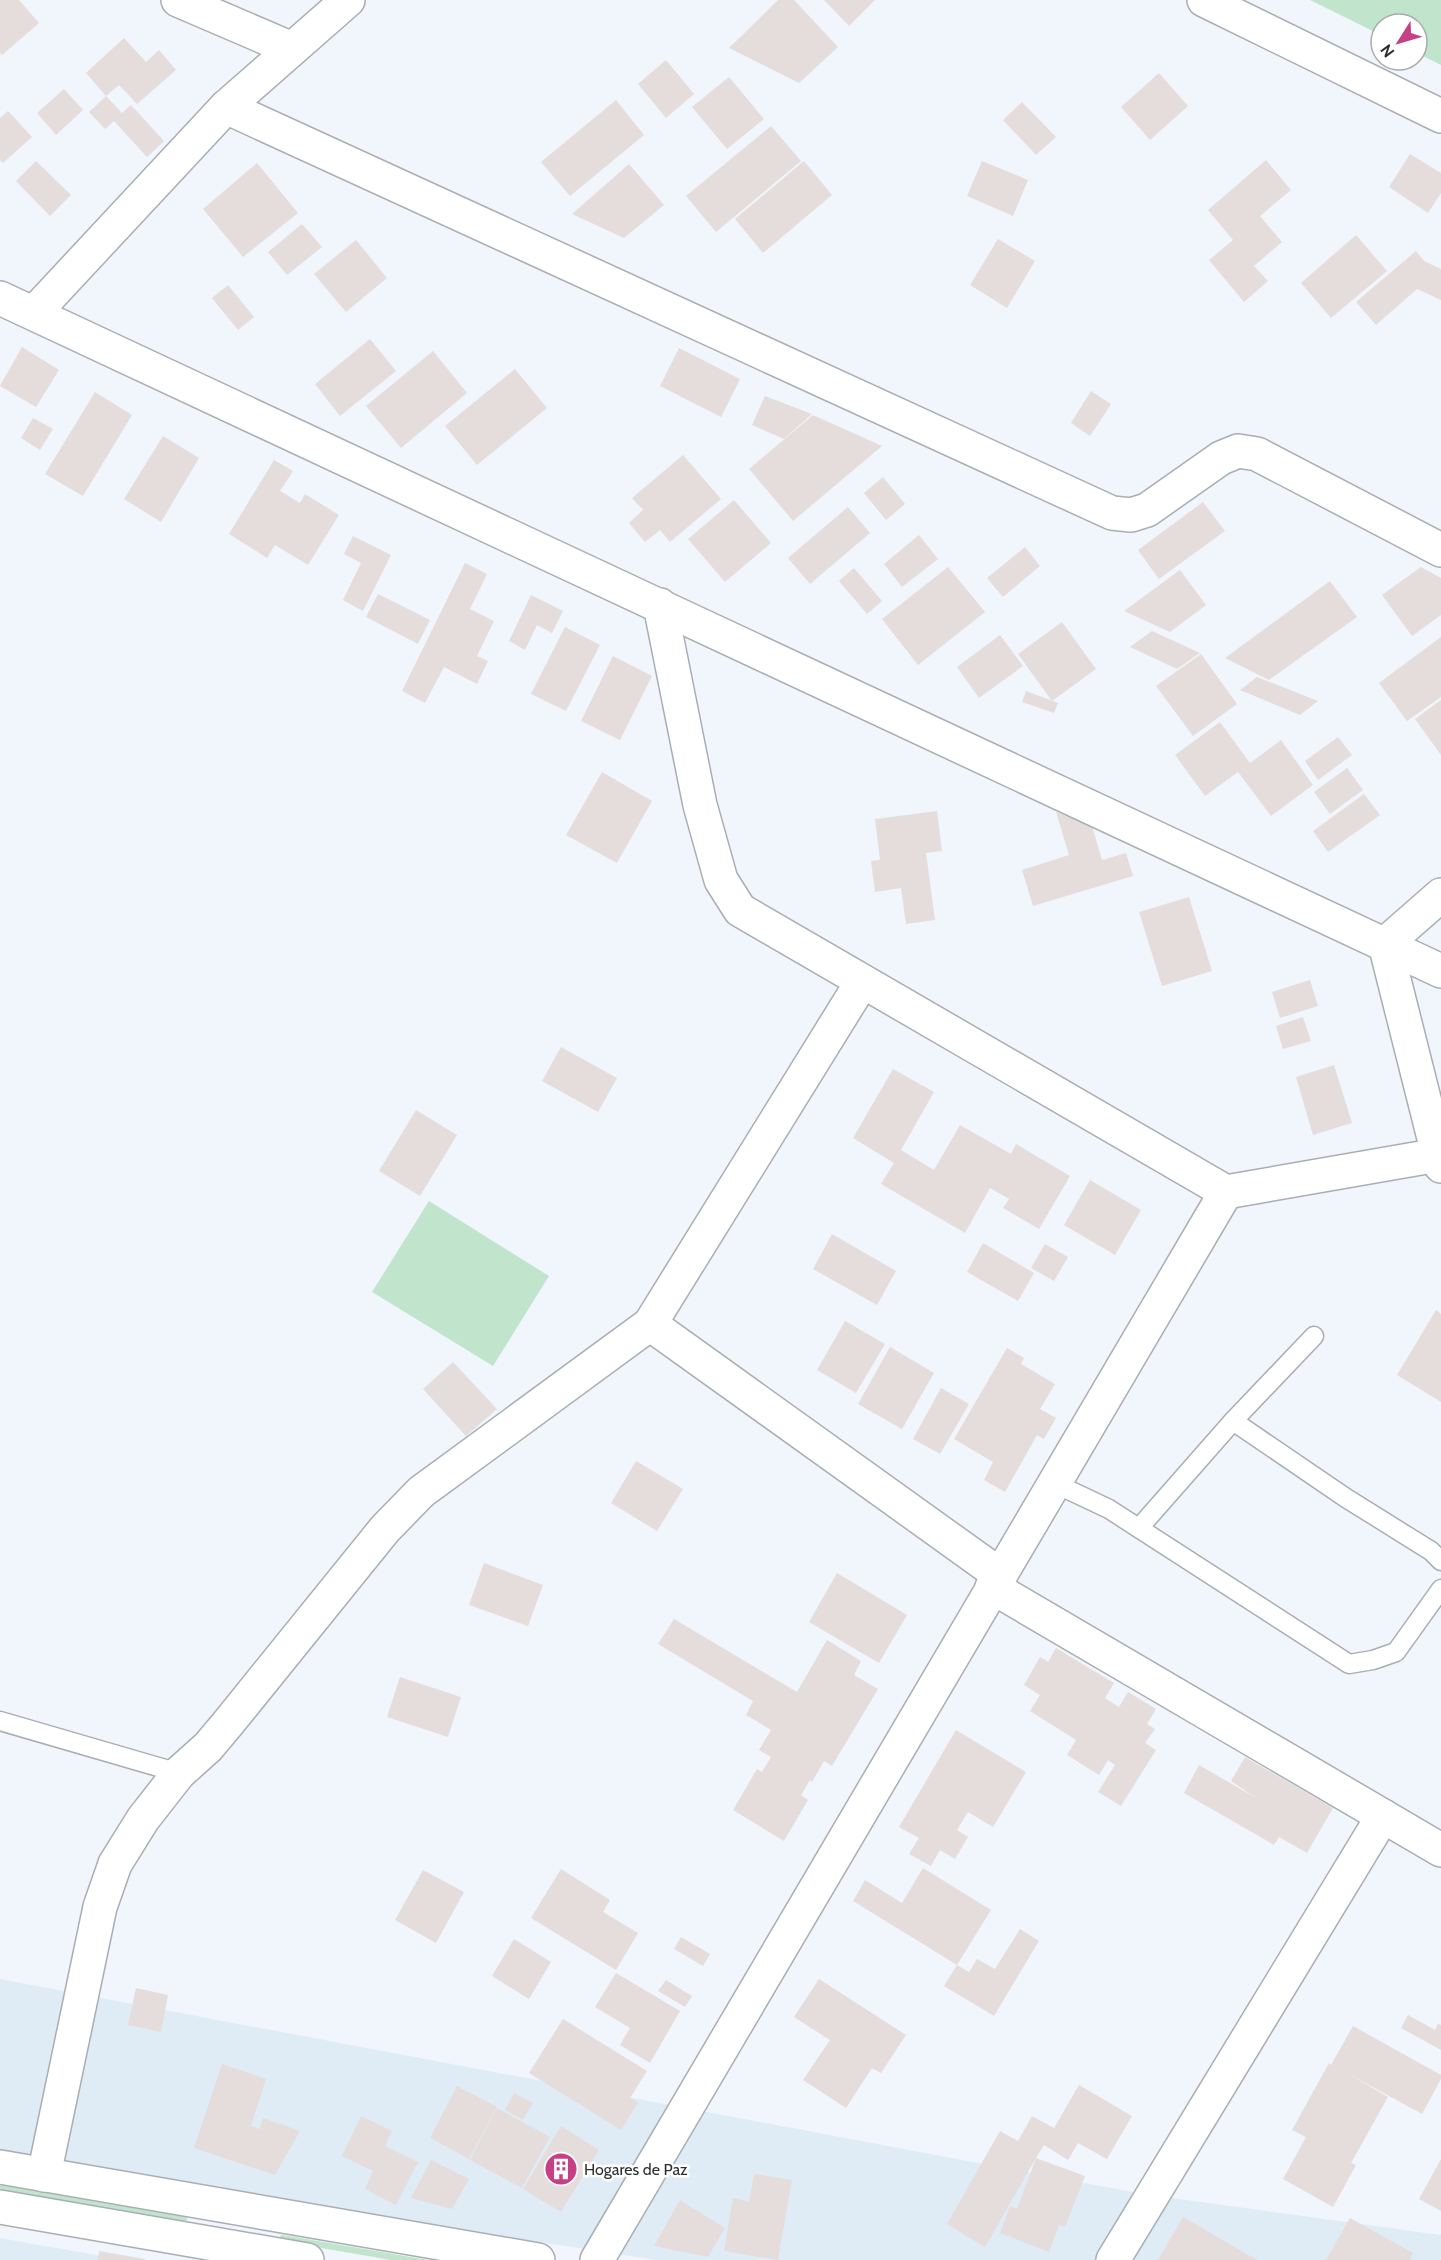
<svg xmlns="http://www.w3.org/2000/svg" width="1441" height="2260" viewBox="0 0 1441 2260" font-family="Cabin,sans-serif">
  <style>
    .built { fill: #dfecf6 }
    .green { fill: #c0e5cc }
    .building { fill: #e5dddb }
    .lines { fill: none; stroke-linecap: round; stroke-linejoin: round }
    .service-casing { stroke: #a8aeb3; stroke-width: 21 }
    .minor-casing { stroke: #a8aeb3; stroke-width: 36 }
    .secondary-casing { stroke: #a8aeb3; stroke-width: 36 }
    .service { stroke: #fff; stroke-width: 18 }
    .minor { stroke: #fff; stroke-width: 33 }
    .secondary { stroke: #fff; stroke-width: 33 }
    .labels { text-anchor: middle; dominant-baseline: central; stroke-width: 5; stroke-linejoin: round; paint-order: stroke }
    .poi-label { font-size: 16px; fill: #2c2e30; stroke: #fff; text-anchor: start }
  </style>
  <rect width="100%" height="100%" fill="#f0f6fb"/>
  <!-- built -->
  <g class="built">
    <path d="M0,1979L1143,2194L1441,2235V2260H655L110,2175L0,2155Z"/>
    <path d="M0,2238L124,2260H0Z"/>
  </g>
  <!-- green -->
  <g class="green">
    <path d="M1310,0H1441V65L1417,53V24H1381V35Z"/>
    <path d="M429,1201L549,1276L493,1366L372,1292Z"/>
    <path d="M0,2185L186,2217L188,2219L184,2223L0,2192Z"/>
    <path d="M281,2235H283L428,2260H391L281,2241L279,2238Z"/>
  </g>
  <!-- building -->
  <g class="building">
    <path d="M0,0H19L39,23L2,55L0,53Z"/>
    <path d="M778,0H794L838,47L799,83L729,48Z"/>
    <path d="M824,0H875L849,26Z"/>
    <path d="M124,38L146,62L159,50L176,70L137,104L119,85L106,96L86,73Z"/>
    <path d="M666,60L694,94L666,118L638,84Z"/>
    <path d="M1159,73L1188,106L1150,140L1121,107Z"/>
    <path d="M729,77L764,119L727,149L692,107Z"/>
    <path d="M64,89L83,110L56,135L37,113Z"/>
    <path d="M106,96L122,113L131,105L164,141L147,157L114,121L105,129L89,112Z"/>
    <path d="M616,100L644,135L570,196L541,162Z"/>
    <path d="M1022,102L1056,137L1036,155L1003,120Z"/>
    <path d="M8,111L32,137L3,163L0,160V118Z"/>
    <path d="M771,126L801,161L716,232L686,196Z"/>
    <path d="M1410,154L1441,173V193L1428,213L1389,187Z"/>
    <path d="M1266,160L1291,190L1260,216L1282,242L1254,266L1268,281L1244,302L1209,260L1233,240L1208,210Z"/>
    <path d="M36,161L71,195L50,216L16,181Z"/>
    <path d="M804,161L832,195L763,253L735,219Z"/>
    <path d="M982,161L1028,180L1013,216L967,196Z"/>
    <path d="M257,163L298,213L243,257L203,209Z"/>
    <path d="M629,164L664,205L624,238L572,214Z"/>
    <path d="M302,224L322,247L287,275L268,252Z"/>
    <path d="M1356,235L1387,271L1331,318L1301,283Z"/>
    <path d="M998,239L1035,261L1007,308L970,285Z"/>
    <path d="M356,240L387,278L346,312L314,274Z"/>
    <path d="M1416,251L1424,261L1441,269V300L1417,289L1376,325L1356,302Z"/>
    <path d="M228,285L254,317L238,330L212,298Z"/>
    <path d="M370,339L396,371L340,416L315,384Z"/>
    <path d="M22,347L59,370L36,407L0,386Z"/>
    <path d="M679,348L740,379L721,417L660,386Z"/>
    <path d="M433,351L467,393L401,448L366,406Z"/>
    <path d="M515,369L547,408L477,465L445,426Z"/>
    <path d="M1091,391L1111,404L1090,436L1071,423Z"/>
    <path d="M95,392L132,415L83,496L45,474Z"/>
    <path d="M765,396L812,414L784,439L752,425Z"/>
    <path d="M813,415L882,446L793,521L749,469Z"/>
    <path d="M33,418L53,429L40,450L21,438Z"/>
    <path d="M163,436L199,458L161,522L124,499Z"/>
    <path d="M683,455L721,499L670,542L660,530L645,542L629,523L643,510L632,498Z"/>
    <path d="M274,460L293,471L280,491L300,503L305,494L339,515L308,565L275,545L267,558L229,534Z"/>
    <path d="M883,477L905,504L886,520L864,493Z"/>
    <path d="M734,500L771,543L725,582L688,539Z"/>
    <path d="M1203,502L1225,531L1159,579L1138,550Z"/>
    <path d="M848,507L870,533L810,584L788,558Z"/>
    <path d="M919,535L938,559L902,587L884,564Z"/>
    <path d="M353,536L391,555L363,611L343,600L361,563L344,554Z"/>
    <path d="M1025,547L1040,566L1003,597L987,578Z"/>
    <path d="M465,563L487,574L470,609L494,621L477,656L488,661L477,684L444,667L425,703L402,691Z"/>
    <path d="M948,567L985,612L918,665L882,619Z"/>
    <path d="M1421,567L1441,578V615L1412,636L1382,595Z"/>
    <path d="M854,568L882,601L867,614L839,581Z"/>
    <path d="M1180,570L1206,605L1170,632L1124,611Z"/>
    <path d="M1330,581L1357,617L1269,680L1225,658Z"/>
    <path d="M378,594L430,620L418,644L366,617Z"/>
    <path d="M531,595L563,611L552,633L537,625L525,650L509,641Z"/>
    <path d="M1062,622L1096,669L1052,701L1018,654Z"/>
    <path d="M565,627L600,645L566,711L531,694Z"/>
    <path d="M1152,631L1200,653L1177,669L1130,647Z"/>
    <path d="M1000,635L1023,666L979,698L957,667Z"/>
    <path d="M1441,637V697L1407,721L1379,683Z"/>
    <path d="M1201,654L1237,704L1193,736L1156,686Z"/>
    <path d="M613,656L652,676L620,740L581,721Z"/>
    <path d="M1257,677L1318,701L1300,715L1240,690Z"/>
    <path d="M1026,691L1058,703L1054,713L1022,702Z"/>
    <path d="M1441,700V755L1415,719Z"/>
    <path d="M1220,722L1250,763L1281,740L1313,785L1271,816L1238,772L1205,796L1175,755Z"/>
    <path d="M1338,737L1352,755L1318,780L1305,761Z"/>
    <path d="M1347,768L1363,790L1330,814L1314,792Z"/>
    <path d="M602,772L652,801L617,863L566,835Z"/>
    <path d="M1364,794L1380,815L1328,852L1313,831Z"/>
    <path d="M937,811L942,851L926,853L935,920L906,924L901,888L875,892L871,861L880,860L875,819Z"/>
    <path d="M1056,812L1092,826L1102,860L1126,853L1133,876L1033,906L1022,870L1069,855Z"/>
    <path d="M1189,897L1212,971L1162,986L1139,912Z"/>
    <path d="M1310,980L1318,1006L1280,1018L1272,992Z"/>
    <path d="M1303,1017L1311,1041L1283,1049L1276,1026Z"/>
    <path d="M561,1047L617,1078L598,1112L542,1081Z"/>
    <path d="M1334,1065L1352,1123L1313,1135L1296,1077Z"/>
    <path d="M893,1069L934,1092L901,1150L934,1170L960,1125L1011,1154L1016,1144L1070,1176L1039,1229L1003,1208L1009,1199L990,1188L965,1233L881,1184L894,1163L853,1138Z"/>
    <path d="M416,1110L457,1135L420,1196L379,1171Z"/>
    <path d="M1090,1180L1141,1210L1115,1255L1064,1225Z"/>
    <path d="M832,1234L896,1271L877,1305L813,1269Z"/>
    <path d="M983,1243L1034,1273L1018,1301L967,1272Z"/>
    <path d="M1045,1244L1068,1257L1054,1281L1031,1268Z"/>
    <path d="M1436,1310L1441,1314V1402L1397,1375Z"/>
    <path d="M845,1321L885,1344L856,1393L817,1370Z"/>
    <path d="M890,1347L934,1373L902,1429L858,1404Z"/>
    <path d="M1007,1348L1024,1358L1021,1364L1055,1384L1040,1409L1056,1418L1044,1439L1037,1435L1005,1492L984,1480L993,1462L954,1439Z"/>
    <path d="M453,1362L497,1409L466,1436L423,1389Z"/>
    <path d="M941,1388L969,1404L940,1454L913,1439Z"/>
    <path d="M636,1461L683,1489L657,1531L611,1503Z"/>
    <path d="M484,1563L543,1585L528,1626L469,1605Z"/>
    <path d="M837,1573L907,1615L879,1663L809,1622Z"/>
    <path d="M674,1619L797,1692L827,1640L861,1661L854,1675L878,1689L832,1766L824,1761L812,1782L810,1780L801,1795L808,1800L784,1841L733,1810L757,1769L762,1772L771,1757L759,1750L771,1730L746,1715L753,1701L658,1644Z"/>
    <path d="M1056,1648L1114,1683L1105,1698L1119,1707L1128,1692L1156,1709L1147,1724L1155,1729L1145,1743L1156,1750L1121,1806L1098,1792L1115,1765L1108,1760L1099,1775L1067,1755L1076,1740L1030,1711L1040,1695L1024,1685L1040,1657L1048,1662Z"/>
    <path d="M400,1677L461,1697L448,1737L387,1717Z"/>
    <path d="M956,1730L1026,1772L993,1827L968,1812L957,1830L968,1837L955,1859L940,1850L931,1866L909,1854L919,1838L899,1827Z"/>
    <path d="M1245,1757L1333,1808L1307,1853L1279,1837L1274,1845L1184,1793L1199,1765L1256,1798L1231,1781Z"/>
    <path d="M923,1868L991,1910L957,1965L969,1972L977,1959L995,1969L1020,1929L1039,1941L994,2016L944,1986L957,1965L853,1901L865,1880L902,1903Z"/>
    <path d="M561,1869L610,1900L603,1912L638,1933L616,1970L531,1918Z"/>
    <path d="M423,1870L464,1892L436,1943L395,1920Z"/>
    <path d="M681,1937L710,1954L703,1966L674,1949Z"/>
    <path d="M514,1939L551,1962L529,1999L492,1976Z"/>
    <path d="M616,1973L680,2011L650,2063L620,2045L630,2028L595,2007Z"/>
    <path d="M819,1979L906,2035L881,2073L872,2068L846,2108L803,2080L830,2040L794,2017Z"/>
    <path d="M666,1980L692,1996L685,2007L658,1991Z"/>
    <path d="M136,1988L168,1995L161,2032L128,2025Z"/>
    <path d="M1408,2015L1435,2030L1438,2024L1441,2025V2050L1401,2028Z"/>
    <path d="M563,2019L647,2071L630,2098L638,2103L621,2130L529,2073Z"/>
    <path d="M1353,2026L1441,2075V2079L1422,2114L1347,2073L1388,2097L1351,2163L1356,2165L1333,2207L1283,2179L1306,2137L1292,2130L1329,2063L1331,2065Z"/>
    <path d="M222,2064L266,2079L251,2126L260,2129L263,2118L300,2131L275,2175L194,2148Z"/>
    <path d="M1079,2085L1132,2116L1107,2159L1078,2143L1068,2160L1044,2145L1036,2158L1085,2176L1065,2227L1059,2225L1049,2252L1000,2233L1010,2206L1017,2209L1036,2158L985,2247L947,2224L1000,2131L1018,2141L1032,2116L1054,2128Z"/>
    <path d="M457,2086L497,2107L469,2159L430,2138Z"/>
    <path d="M514,2093L533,2103L523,2120L505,2110Z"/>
    <path d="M497,2108L550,2137L522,2188L470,2160Z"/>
    <path d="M361,2116L392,2131L385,2146L418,2162L396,2205L365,2189L373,2171L342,2156Z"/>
    <path d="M561,2126L599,2150L561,2212L523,2189Z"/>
    <path d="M1441,2159V2211L1419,2199Z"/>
    <path d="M431,2160L469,2179L452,2209L411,2198Z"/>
    <path d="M754,2174L792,2180L778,2260L724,2251L733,2198L749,2202Z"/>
    <path d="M680,2200L725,2228L708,2257L654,2246Z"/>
    <path d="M1183,2217L1257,2260H1158Z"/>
    <path d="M1350,2218L1413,2253L1410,2260H1326Z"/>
    <path d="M99,2251L145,2259V2260H98Z"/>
  </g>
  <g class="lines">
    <defs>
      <g id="service">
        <path d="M1233,1421L1314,1336"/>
        <path d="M1054,1483L1109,1509L1349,1664L1373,1660L1396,1652L1441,1589"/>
        <path d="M1139,1528L1233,1421L1346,1498L1431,1551L1441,1561"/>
        <path d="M0,1721L179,1773"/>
      </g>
      <g id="minor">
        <path d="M178,0L292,49"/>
        <path d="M1204,0L1441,116"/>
        <path d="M226,107L1112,513L1131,515L1147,510L1221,458L1238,451L1257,454L1441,550"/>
        <path d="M0,298L1441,971"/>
        <path d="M34,313L226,107L348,0"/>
        <path d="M660,605L700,805L721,880L740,910L1226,1192L1438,1155"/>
        <path d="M1385,944L1441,1166"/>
        <path d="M1385,944L1441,895"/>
        <path d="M650,1324L1000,1575"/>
        <path d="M992,1587L1441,1850"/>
        <path d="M44,2175L100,1907L115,1864L143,1819L179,1773L208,1747L229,1722L385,1529L421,1492L650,1324L862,982"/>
        <path d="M597,2260L1226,1192"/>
        <path d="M1113,2260L1383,1816"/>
      </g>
      <g id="secondary">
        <path d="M0,2167L538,2260"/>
        <path d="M0,2207L307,2260"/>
      </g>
    </defs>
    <!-- service casing -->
    <use href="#service" class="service-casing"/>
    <!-- minor casing -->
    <use href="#minor" class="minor-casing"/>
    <!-- secondary casing -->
    <use href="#secondary" class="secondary-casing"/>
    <!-- service -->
    <use href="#service" class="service"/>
    <!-- minor -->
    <use href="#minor" class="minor"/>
    <!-- secondary -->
    <use href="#secondary" class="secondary"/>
  </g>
  <!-- icons -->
  <defs>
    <symbol id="building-disc" viewBox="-11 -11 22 22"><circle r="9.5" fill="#c54085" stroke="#fff"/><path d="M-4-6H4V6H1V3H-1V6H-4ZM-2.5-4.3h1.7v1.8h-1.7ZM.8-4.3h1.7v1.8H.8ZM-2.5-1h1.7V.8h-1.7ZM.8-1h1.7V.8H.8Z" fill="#fff"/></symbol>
  </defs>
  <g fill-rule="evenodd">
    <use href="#building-disc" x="542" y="2150" width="38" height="38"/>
  </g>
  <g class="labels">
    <!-- poi labels -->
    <g class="poi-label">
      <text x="584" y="2169">Hogares de Paz</text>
    </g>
  </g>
  <!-- north arrow -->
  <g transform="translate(1399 42) rotate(233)"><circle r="28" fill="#ffffff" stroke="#ababac" stroke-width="1.5"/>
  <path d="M0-4.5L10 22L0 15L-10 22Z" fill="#c54085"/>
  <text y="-9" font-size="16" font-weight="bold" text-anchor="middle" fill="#2c2e30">N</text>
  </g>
</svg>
